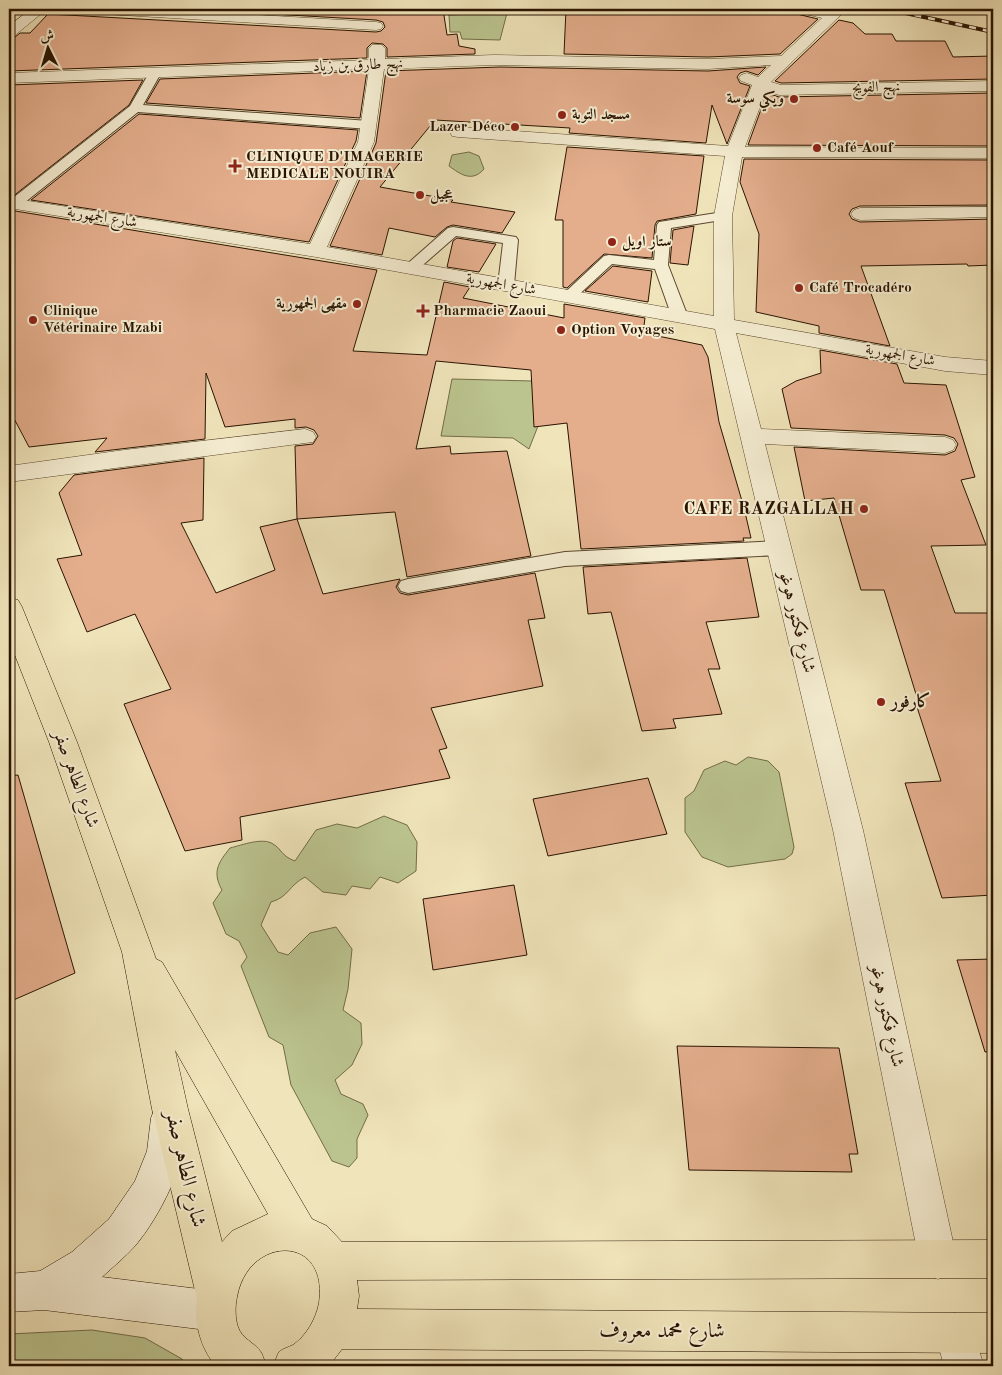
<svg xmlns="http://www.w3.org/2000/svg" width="1002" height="1375" viewBox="0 0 1002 1375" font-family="'Old Standard TT',Amiri,serif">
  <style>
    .green { fill: #bbc48f; stroke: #726c48 }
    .building { fill: #e4ae8d; stroke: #291300 }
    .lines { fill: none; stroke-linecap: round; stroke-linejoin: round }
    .lane-casing { stroke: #5b472e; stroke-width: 2 }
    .street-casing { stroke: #5b472e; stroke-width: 1 }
    .secondary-casing { stroke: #291300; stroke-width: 1 }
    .primary-casing { stroke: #291300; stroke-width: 1 }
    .lane { fill: #f5edd2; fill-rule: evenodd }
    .street { fill: #f5edd2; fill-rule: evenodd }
    .secondary { fill: #f5edd2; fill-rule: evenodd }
    .primary { fill: #f0e4ba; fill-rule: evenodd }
    .rail-casing { stroke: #291300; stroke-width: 4 }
    .rail { stroke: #f5edd2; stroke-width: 2.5; stroke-dasharray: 7; stroke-linecap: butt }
    .poi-dot { fill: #8f2418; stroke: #f5edd2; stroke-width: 2 }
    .labels { text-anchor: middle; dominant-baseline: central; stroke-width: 4; stroke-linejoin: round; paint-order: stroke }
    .far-street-label { font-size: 15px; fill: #291300; stroke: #f5edd2 }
    .far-poi-label { font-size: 15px; font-weight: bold; fill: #291300; stroke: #f5edd2; text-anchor: start }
    .poi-label { font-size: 18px; font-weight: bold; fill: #291300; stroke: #f5edd2; text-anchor: end }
    .street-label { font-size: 18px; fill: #291300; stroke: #f5edd2 }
    .near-street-label { font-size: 21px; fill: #291300; stroke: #f5edd2 }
  </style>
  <rect width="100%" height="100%" fill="#f0e4ba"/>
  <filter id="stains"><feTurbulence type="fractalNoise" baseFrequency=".004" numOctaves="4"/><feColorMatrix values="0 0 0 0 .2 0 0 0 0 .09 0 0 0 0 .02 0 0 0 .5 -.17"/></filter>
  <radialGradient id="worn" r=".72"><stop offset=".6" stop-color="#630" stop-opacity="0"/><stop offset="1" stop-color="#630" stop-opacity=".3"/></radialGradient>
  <!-- green -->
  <g class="green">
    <path d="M507,13L500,40L462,39L460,32H450L449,15Z"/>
    <path d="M469,152L479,156L484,169C472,183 460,174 449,166L452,155Z"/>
    <path d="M452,379L532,381L538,426L529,449L513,438L441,436Z"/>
    <path d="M748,757L768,761L779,772L794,847L792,854L785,859L728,867L702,857L685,832V798L694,791L704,770L725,761L736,765Z"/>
    <path d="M384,816L407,825L417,842L416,871L398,883L380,877L370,889L352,886L346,895L323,892L305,877C288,886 289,897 271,902L261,925L278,952L288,955L310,933L336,927L352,949L348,989L343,1010L361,1023L362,1044L352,1065L335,1080L341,1094L363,1104L368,1115L357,1139V1158L349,1167L332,1161L291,1085L283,1045L269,1037L241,966L247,957L239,941L226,934L213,903L222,890C212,872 218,863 230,848C242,845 263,837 273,844C282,849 281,856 295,861L316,830L337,824L357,828Z"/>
    <path d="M92,1330L145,1338L182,1359L187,1366H9V1334Z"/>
  </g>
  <!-- building -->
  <g class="building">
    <path d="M184,9H443L447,35L457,34L459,46L475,49V54L387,57V48L383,44L372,43L367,48V58L9,71V42L20,33H30L48,14L376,32L381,31L385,27L383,22L376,20Z"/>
    <path d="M566,9H789L793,10L797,14L818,19L780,54L708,57L564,54Z"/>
    <path d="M839,20L853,23L865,34H892L896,41H945L953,57L993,56V79L781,83L775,81Z"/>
    <path d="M500,67L708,71L766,67L758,75L746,71L740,73L737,77L740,83L750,86L727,144L712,105L706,143L569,133L570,128L435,120L380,187L453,200L451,202L515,212L502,233L453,225L447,227L435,237L389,228L382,255L330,246L376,143L386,71Z"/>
    <path d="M367,71L360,118L146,103L160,79Z"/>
    <path d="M143,80L129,105L12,197L9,196V85Z"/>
    <path d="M767,93L779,97L993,93V146L748,145Z"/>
    <path d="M139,114L358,130L356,141L309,242L31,200Z"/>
    <path d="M567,147L704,156L696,214L657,221L655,225L652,258L604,254L567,288L563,287V220H555Z"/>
    <path d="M744,159L993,160V205L860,206L852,209L849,214L852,219L860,222L993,219V265L968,266L967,264L861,266L890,346L819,333V326L756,312L759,234L740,182Z"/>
    <path d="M9,210L377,270L353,351L427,355L444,282L470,287L463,298L564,318V304L645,318L643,333L702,345L708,357L719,422L744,508L751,538H743L744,541L581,549L567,423L534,427L531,370L436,361L416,449L450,446L451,454L507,451L531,556L407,577L395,512L297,519L323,594L400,579L396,587L400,593L408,595L535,573L545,618L528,620L543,686L431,708L447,748L439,750L450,778L240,817L242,840L185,851L124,704L171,689L135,614L87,632L57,559L82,555L59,493L74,475L204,458L203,520L181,523L216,593L275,570L260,527L297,519L295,446L313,444L318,436L314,430L306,427L295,428V419L225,427L206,373L205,439L95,452L107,438L29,447L9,409Z"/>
    <path d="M694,226L688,265L670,263L673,230Z"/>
    <path d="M457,238L496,244L479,272L447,267L453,241Z"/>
    <path d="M613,266L652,271L648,302L585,291Z"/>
    <path d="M820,350L897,364L904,383L946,385L975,477L961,480L986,545L931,546L955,613H993V895L942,898L905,783L941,781L916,704H919L884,590H861L834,498L805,501L794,447L945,455L955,451L958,444L954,438L945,435L791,428L782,389L796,381L821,373Z"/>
    <path d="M747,558L759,617L706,622L720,669H708L722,714L673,719L676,728L642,731L611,612L588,614L583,567Z"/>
    <path d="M18,775L75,973L9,1002V776Z"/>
    <path d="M648,778L667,834L548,856L533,799Z"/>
    <path d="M514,885L527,955L433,970L423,899Z"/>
    <path d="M993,959V1051L985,1052L957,960Z"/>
    <path d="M677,1046L839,1048L858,1154H849L852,1172L689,1170Z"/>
  </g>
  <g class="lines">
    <defs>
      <g id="lane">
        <path d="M155,69L161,73L143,105L369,121L375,125L369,129L138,112L19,207H9V201L130,106L149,73Z"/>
        <path d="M723,212L728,213L730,216L728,219L671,228L668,265L688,317L686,320H674L672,317L655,269L612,264L573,300H563L560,297L604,256L609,255L654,260L657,225L659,222Z"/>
        <path d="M453,227L516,237L518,240L514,285L511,288H501L498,285L503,243L456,236L416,271H406L404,268L406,265L448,228Z"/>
        <path d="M779,541L786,543L789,548L786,553L779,555L565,566L408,593L401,591L398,586L401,581L408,579L565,552Z"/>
      </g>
      <g id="street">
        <path d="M31,9H47L14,36L9,37V26Z"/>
        <path d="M80,9H157L376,22L381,23L383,26L381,29L376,30L87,13L82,12Z"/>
        <path d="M795,9H819L829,11L832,9H847L771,82L781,85L993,81V91L779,95L766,91L745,147L993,148V158L742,157L732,216L734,320L945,357L993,361V375L945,371L736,333L761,429L945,437L953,440L956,445L953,450L945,453L765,444L863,830L957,1260L952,1274L938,1279L924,1274L919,1260L833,830L715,329L316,257L9,208V198L310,244L358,142L369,69L9,83V73L369,60V48L372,45H382L385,48V59L494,55L708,59L781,56L822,18L797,12ZM494,65L708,69L771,65L758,77L747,73L741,75L739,78L741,81L752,85L728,146L458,127L452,128L450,132L452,136L458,137L725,156L714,216V316L327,247L374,142L384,69Z"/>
        <path d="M993,207V217L860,220L854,218L851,214L854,210L860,208Z"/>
        <path d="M305,429L313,432L316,437L313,442L9,482V466L124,450Z"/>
        <path d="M955,1313L969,1319L984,1366H944L935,1333L941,1319Z"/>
      </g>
      <path id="secondary" d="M169,1100L182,1105C183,1110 187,1115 187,1120C188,1160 161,1215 135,1246C125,1257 113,1267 102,1277L215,1291L229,1297L235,1311L229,1325L215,1331L44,1310L9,1312V1274L40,1271L72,1252L109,1219L135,1181L147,1151L151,1118L156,1105Z"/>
      <path id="primary" d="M9,597L18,600L22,607L77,742L156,959L162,962L312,1219L327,1226L342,1242L993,1240V1278L357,1280L359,1296L357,1309L993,1313V1353L342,1349L329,1366H274C275,1362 277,1355 279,1352C282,1349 289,1347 293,1345C306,1336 316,1319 319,1303C329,1233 248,1235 237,1297C235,1306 235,1318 238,1327C242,1339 254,1342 261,1352C263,1356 265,1362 266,1366H216C201,1350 193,1320 197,1299L152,1109L122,952L49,742L9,640ZM175,1050L268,1214L232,1231L222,1242L188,1109Z"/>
    </defs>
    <!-- lane casing -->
    <use href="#lane" class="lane-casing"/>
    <!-- street casing -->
    <use href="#street" class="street-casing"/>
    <!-- secondary casing -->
    <use href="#secondary" class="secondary-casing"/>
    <!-- primary casing -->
    <use href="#primary" class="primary-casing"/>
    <!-- lane -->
    <use href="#lane" class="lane"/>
    <!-- street -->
    <use href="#street" class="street"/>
    <!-- secondary -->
    <use href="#secondary" class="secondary"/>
    <!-- primary -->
    <use href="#primary" class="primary"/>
    <defs>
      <path id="rail" d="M887,9L993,32"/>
    </defs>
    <!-- rail casing -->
    <use href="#rail" class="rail-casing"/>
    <!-- rail -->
    <use href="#rail" class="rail"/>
  </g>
  <!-- markers -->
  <g class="poi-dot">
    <circle cx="794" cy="99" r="5"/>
    <circle cx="562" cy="115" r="5"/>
    <circle cx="515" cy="127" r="5"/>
    <circle cx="817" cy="148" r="5"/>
    <path d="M232.5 158.5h5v5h5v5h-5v5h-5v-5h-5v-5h5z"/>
    <circle cx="420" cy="195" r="5"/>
    <circle cx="612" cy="242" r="5"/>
    <circle cx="799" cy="288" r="5"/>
    <circle cx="357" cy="304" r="5"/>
    <path d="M420.5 303.5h5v5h5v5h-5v5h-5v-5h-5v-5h5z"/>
    <circle cx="33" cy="320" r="5"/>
    <circle cx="561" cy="330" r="5"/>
    <circle cx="864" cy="509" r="5"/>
    <circle cx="881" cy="702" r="5"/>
  </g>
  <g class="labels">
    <!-- far-street labels -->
    <g class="far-street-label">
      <text transform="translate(358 66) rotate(-2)">نهج طارق بن زياد</text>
      <text transform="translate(876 88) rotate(-1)">نهج الفويج</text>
      <text transform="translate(102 218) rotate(9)">شارع الجمهورية</text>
      <text transform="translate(501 285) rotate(10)">شارع الجمهورية</text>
      <text transform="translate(900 356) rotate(10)">شارع الجمهورية</text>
    </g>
    <!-- far-poi labels -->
    <g class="far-poi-label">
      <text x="784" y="99" text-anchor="end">ويكي سوسة</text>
      <text x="572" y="115">مسجد التوبة</text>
      <text x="505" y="127" text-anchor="end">Lazer Déco</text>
      <text x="827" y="148">Café Aouf</text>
      <text x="246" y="157">CLINIQUE D'IMAGERIE<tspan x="246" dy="17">MEDICALE NOUIRA</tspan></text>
      <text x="430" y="195">عجيل</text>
      <text x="622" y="242">ستار اويل</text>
      <text x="809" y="288">Café Trocadéro</text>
      <text x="347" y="304" text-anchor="end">مقهى الجمهورية</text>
      <text x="43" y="311">Clinique<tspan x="43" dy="17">Vétérinaire Mzabi</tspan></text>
      <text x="433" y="311">Pharmacie Zaoui</text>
      <text x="571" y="330">Option Voyages</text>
    </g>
    <!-- poi labels -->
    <g class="poi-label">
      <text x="854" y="509">CAFE RAZGALLAH</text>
      <text x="891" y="702" text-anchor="start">كارفور</text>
    </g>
    <!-- street labels -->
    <g class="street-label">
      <text transform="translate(797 622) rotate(76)">شارع فكتور هوغو</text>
      <text transform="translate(76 779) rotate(70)">شارع الطاهر صفر</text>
      <text transform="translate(887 1016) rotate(78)">شارع فكتور هوغو</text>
    </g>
    <!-- near-street labels -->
    <g class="near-street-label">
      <text transform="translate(185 1169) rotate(77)">شارع الطاهر صفر</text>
      <text x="662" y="1331">شارع محمد معروف</text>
    </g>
  </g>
  <!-- margin -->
  <rect width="1002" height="1375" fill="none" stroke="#f0e4ba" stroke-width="30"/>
  <rect x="10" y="10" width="982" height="1355" fill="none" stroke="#291300" stroke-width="2.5"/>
  <rect x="15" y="15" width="972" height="1345" fill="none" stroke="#291300"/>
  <!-- north arrow -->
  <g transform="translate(48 48) rotate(355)" stroke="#f5edd2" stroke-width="4" paint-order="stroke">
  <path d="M0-4L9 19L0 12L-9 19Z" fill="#291300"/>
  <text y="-8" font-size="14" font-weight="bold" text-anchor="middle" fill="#291300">ش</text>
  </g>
  <rect width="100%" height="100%" filter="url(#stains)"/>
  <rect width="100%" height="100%" fill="url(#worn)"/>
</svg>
